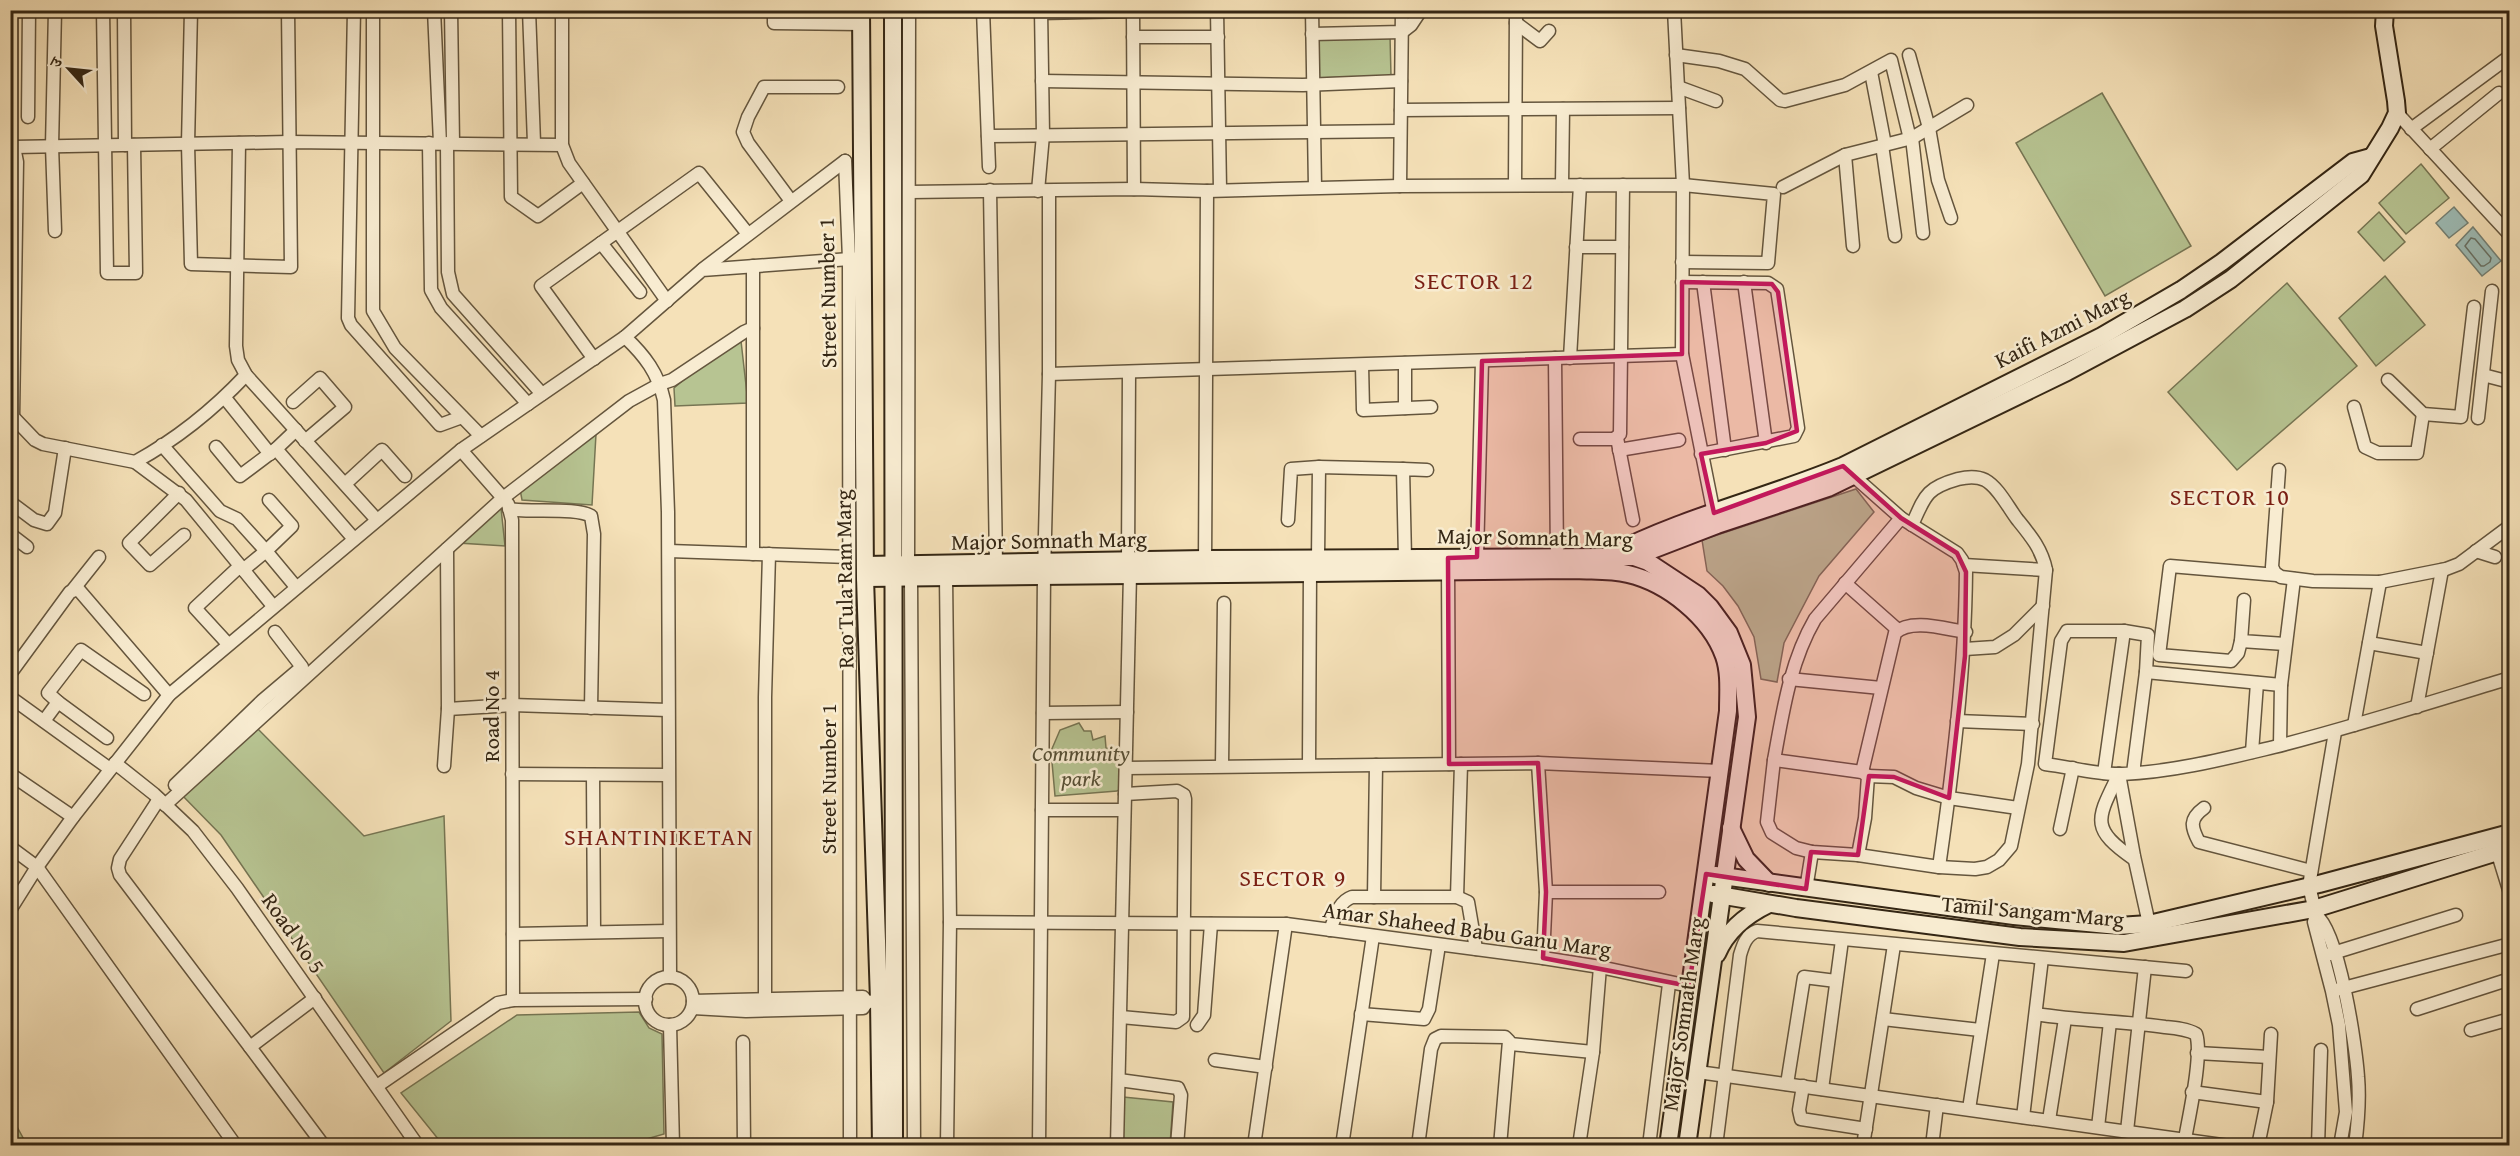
<svg xmlns="http://www.w3.org/2000/svg" width="2520" height="1156" viewBox="0 0 2520 1156" font-family="'Gentium Book Plus','Noto Serif Devanagari',serif">
  <style>
    .green { fill: #b7c492; stroke: #767553; stroke-width: 1.5 }
    .water { fill: #9dbcb6; stroke: #738075; stroke-width: 1.5 }
    .lines { fill: none; stroke-linecap: round; stroke-linejoin: round }
    .shore { stroke: #687165; stroke-width: 1.5 }
    .street-casing { stroke: #64553d; stroke-width: 15 }
    .secondary-casing { stroke: #342614; stroke-width: 20 }
    .street { stroke: #f8ecd1; stroke-width: 12 }
    .secondary { stroke: #f8ecd1; stroke-width: 16 }
    .marked { fill: #c2185b; fill-opacity: 0.2; stroke: #c2185b; stroke-width: 4.5; stroke-linejoin: round }
    .labels { text-anchor: middle; dominant-baseline: central; stroke-width: 5; stroke-linejoin: round; paint-order: stroke }
    .street-label { font-size: 22px; fill: #342614; stroke: #f8ecd1 }
    .park-label { font-size: 22px; font-style: italic; fill: #554e34; stroke: #f8ecd1 }
    .neighbourhood-label { font-size: 24px; letter-spacing: 1.5px; fill: #7a1f14; stroke: #f8ecd1 }
  </style>
  <rect width="100%" height="100%" fill="#f5e1b8"/>
  <filter id="stains"><feTurbulence type="fractalNoise" baseFrequency=".00333" numOctaves="4"/><feColorMatrix values="0 0 0 0 .2 0 0 0 0 .09 0 0 0 0 .02 0 0 0 .5 -.17"/></filter>
  <radialGradient id="worn" r=".72"><stop offset=".6" stop-color="#630" stop-opacity="0"/><stop offset="1" stop-color="#630" stop-opacity=".3"/></radialGradient>
  <!-- green -->
  <g class="green">
    <path d="M1390,36L1391,76L1316,78V37Z"/>
    <path d="M2102,93L2191,246L2105,296L2016,143Z"/>
    <path d="M2421,164L2449,198L2406,234L2379,203Z"/>
    <path d="M2379,212L2405,242L2384,261L2358,232Z"/>
    <path d="M2385,276L2425,325L2376,366L2339,318Z"/>
    <path d="M2287,283L2357,366L2237,470L2168,392Z"/>
    <path d="M740,332L748,403L675,406L674,388Z"/>
    <path d="M596,434L592,505L522,500L520,489Z"/>
    <path d="M1856,489L1874,512L1819,576L1784,643L1777,682L1761,679L1754,637L1738,606L1723,586L1707,571L1702,540Z"/>
    <path d="M501,508L505,546L459,543Z"/>
    <path d="M250,721L364,836L444,816L451,1021L384,1073L221,835L179,792Z"/>
    <path d="M1079,723L1084,731H1091L1093,740L1105,736L1106,748L1121,751L1120,789L1117,791L1055,796L1051,751L1060,730Z"/>
    <path d="M639,1012L649,1028L662,1034L664,1134L626,1145H443L401,1093L517,1015Z"/>
    <path d="M1123,1097L1173,1102L1170,1145L1121,1146Z"/>
    <path d="M10,1116H11L27,1145H11Z"/>
  </g>
  <!-- water -->
  <g class="water">
    <path d="M2454,207L2468,223L2449,238L2436,223Z"/>
    <path d="M2473,227L2501,261L2482,276L2456,245Z"/>
  </g>
  <g class="lines">
    <!-- shore -->
    <path class="shore" d="M2471,238L2475,239L2491,258L2490,262L2484,266H2481L2465,246Z"/>
    <defs>
      <g id="street">
        <path d="M55,10L52,146L55,231"/>
        <path d="M103,10L107,273H136L134,145"/>
        <path d="M124,10L125,145"/>
        <path d="M191,10L188,144L191,264L291,267L288,10"/>
        <path d="M354,10L348,318L351,325L440,425L462,417"/>
        <path d="M373,10V311L395,348L481,436"/>
        <path d="M434,10L440,143"/>
        <path d="M451,10L453,143"/>
        <path d="M509,10L511,197L538,216L583,183"/>
        <path d="M529,10L534,143"/>
        <path d="M562,10V145L569,163L667,301"/>
        <path d="M774,10V23L861,24"/>
        <path d="M983,10L989,167"/>
        <path d="M1133,10L1134,189"/>
        <path d="M1217,10L1220,189"/>
        <path d="M1312,10L1315,187"/>
        <path d="M1674,10L1683,185L1682,354L1715,519"/>
        <path d="M1041,13L1133,11"/>
        <path d="M1516,23L1540,41L1549,31"/>
        <path d="M1312,34L1402,32L1411,25L1421,10"/>
        <path d="M1133,37H1218"/>
        <path d="M1676,55L1719,61L1745,69L1780,100L1785,101L1845,85L1891,60L1910,139"/>
        <path d="M1909,55L1929,128L1938,180L1951,218"/>
        <path d="M1871,72L1885,145"/>
        <path d="M1042,81L1303,85L1401,81"/>
        <path d="M1678,87L1716,101"/>
        <path d="M1401,110L1679,108"/>
        <path d="M2397,113L2510,235"/>
        <path d="M28,117L29,10"/>
        <path d="M2411,129L2506,59"/>
        <path d="M988,136L1400,131"/>
        <path d="M1912,138L1923,233"/>
        <path d="M10,143L14,147L17,162L13,417"/>
        <path d="M239,143L236,346L238,360L246,375L377,520"/>
        <path d="M429,143L431,290L441,308L528,404"/>
        <path d="M447,143L448,272L453,294L542,394"/>
        <path d="M1882,145L1895,236"/>
        <path d="M14,147L289,142L562,145"/>
        <path d="M2430,149L2499,93"/>
        <path d="M1845,155L1853,246"/>
        <path d="M845,161L849,259L850,1146"/>
        <path d="M1515,185L1516,10"/>
        <path d="M1562,185L1563,109"/>
        <path d="M1400,186L1402,10"/>
        <path d="M1783,187L1845,155L1912,138L1967,105"/>
        <path d="M990,190L996,563"/>
        <path d="M1038,191L1043,135L1041,10"/>
        <path d="M910,192L1134,189L1207,191L1400,186L1683,185L1774,194L1768,263L1682,262"/>
        <path d="M791,201L748,143L743,132L748,117L764,87H838"/>
        <path d="M601,243L640,292"/>
        <path d="M1576,247H1622"/>
        <path d="M703,269L845,161"/>
        <path d="M1682,282L1768,283L1777,289L1798,428L1794,436L1701,454"/>
        <path d="M1703,282L1725,450"/>
        <path d="M1744,282L1766,443"/>
        <path d="M753,328V554"/>
        <path d="M625,337C645,356 658,373 664,400L668,512L670,977"/>
        <path d="M1555,358L1557,557"/>
        <path d="M1570,358L1580,185"/>
        <path d="M594,359L541,286L699,173L748,234"/>
        <path d="M1362,365L1363,410L1431,407"/>
        <path d="M1049,374L1682,354"/>
        <path d="M2483,375L2510,382"/>
        <path d="M2388,380L2423,414L2461,417L2474,307"/>
        <path d="M225,398L270,454"/>
        <path d="M293,402L320,378L345,407L305,441"/>
        <path d="M2354,407L2365,447L2378,453H2417L2423,414"/>
        <path d="M1405,408V363"/>
        <path d="M2478,418L2492,291"/>
        <path d="M10,428L13,417L35,440L43,444L135,462C177,439 213,410 246,375"/>
        <path d="M1617,438L1633,520"/>
        <path d="M1580,439H1614L1620,434L1623,185"/>
        <path d="M162,445L220,511L237,519L266,551L292,526L269,500"/>
        <path d="M216,447L240,476L276,449L354,539"/>
        <path d="M276,449L296,430"/>
        <path d="M461,450L503,498L508,504L512,520L513,1000"/>
        <path d="M1619,450L1679,440"/>
        <path d="M135,462L186,500L273,606"/>
        <path d="M2279,470L2272,567L2275,573L2281,577L2313,581L2380,582L2446,569L2459,564L2510,526"/>
        <path d="M1848,471L1901,518"/>
        <path d="M345,484L382,450L405,476"/>
        <path d="M179,493L129,543L150,565L184,535"/>
        <path d="M10,502L34,520L47,524L55,513L65,448"/>
        <path d="M509,509C531,513 576,507 591,516L594,534L591,708"/>
        <path d="M1288,520L1291,469L1319,467"/>
        <path d="M10,534L27,547"/>
        <path d="M447,549L448,709L512,705L668,710"/>
        <path d="M669,551L849,557"/>
        <path d="M2476,551L2495,557"/>
        <path d="M1477,557L1482,361"/>
        <path d="M1318,558L1319,467L1403,469"/>
        <path d="M1405,558L1403,469L1427,470"/>
        <path d="M1128,561L1129,372"/>
        <path d="M1448,564L1449,764"/>
        <path d="M908,565L909,10"/>
        <path d="M1205,565L1207,191"/>
        <path d="M1964,565L2046,570"/>
        <path d="M243,570L266,551L296,587"/>
        <path d="M911,577L914,1146"/>
        <path d="M946,577L950,922L947,1146"/>
        <path d="M1845,583L1898,630"/>
        <path d="M72,591L99,557"/>
        <path d="M2244,600L2241,641L2285,644"/>
        <path d="M2241,641L2238,653L2231,661L2159,655L2170,566L2277,575"/>
        <path d="M2369,643L2427,653"/>
        <path d="M228,644L195,608L240,566"/>
        <path d="M1965,649L1995,647L2014,635L2043,606"/>
        <path d="M2146,672L2281,685"/>
        <path d="M10,674L70,592L78,589L169,695"/>
        <path d="M1789,679L1881,688"/>
        <path d="M10,697L110,769"/>
        <path d="M58,702L48,693L81,650L144,694"/>
        <path d="M2417,707L2442,570"/>
        <path d="M1043,713L1127,712"/>
        <path d="M44,721L58,702L107,738"/>
        <path d="M1957,721L2033,724"/>
        <path d="M2354,725L2380,582"/>
        <path d="M2335,732L2309,886L2316,915L2314,922L2332,991L2339,1025L2346,1112L2340,1146"/>
        <path d="M2280,745L2281,685L2294,579"/>
        <path d="M2252,752L2257,683"/>
        <path d="M1774,760L1767,822L1772,833L1796,848L1812,852L1858,855L1939,867L1975,869L1987,867L1999,860L2011,846L2028,764L2046,570C2042,549 2030,535 2017,519C2008,507 1998,487 1985,480C1977,476 1966,477 1958,479C1926,488 1925,496 1912,525"/>
        <path d="M115,763L154,794L193,831L237,888L418,1146"/>
        <path d="M1538,763L1546,892L1543,958"/>
        <path d="M1309,765L1310,571"/>
        <path d="M444,766L448,709"/>
        <path d="M1222,766L1224,603"/>
        <path d="M1126,768L1538,763L1720,771"/>
        <path d="M1862,772L1895,633C1911,618 1945,629 1966,632"/>
        <path d="M2104,773L2124,631"/>
        <path d="M2133,773L2146,672L2148,635L2124,631H2067L2061,641L2045,764C2070,767 2097,775 2122,774C2173,772 2224,759 2274,747C2353,727 2431,702 2510,678"/>
        <path d="M10,774L73,817"/>
        <path d="M512,774L668,775"/>
        <path d="M2119,774L2134,856L2149,924"/>
        <path d="M2119,774C2097,819 2089,828 2134,859"/>
        <path d="M593,775L594,932"/>
        <path d="M1868,776L1894,777L1916,788L1949,798L2018,808"/>
        <path d="M181,790L175,785L263,700L302,667L275,632"/>
        <path d="M159,799L120,859L118,868L120,875L250,1047L315,998"/>
        <path d="M165,805L503,498L629,401L660,384L672,380L744,332L753,328V266"/>
        <path d="M2204,808C2189,819 2191,827 2199,842L2311,871"/>
        <path d="M1042,810H1124"/>
        <path d="M2060,829L2073,768"/>
        <path d="M10,847L37,867L236,1146"/>
        <path d="M2497,851L2510,893"/>
        <path d="M1858,855L1865,818L1868,776L1862,772L1774,760C1783,711 1790,662 1815,619L1901,518L1957,553L1962,560L1966,572C1965,671 1953,769 1939,867"/>
        <path d="M1806,889L1812,852"/>
        <path d="M1546,892H1659"/>
        <path d="M1374,897L1376,765"/>
        <path d="M1457,897L1461,764"/>
        <path d="M10,910L37,867L73,817L169,695L461,450L625,337L702,270L863,258"/>
        <path d="M2316,915C2339,932 2356,1046 2358,1077C2360,1100 2358,1123 2355,1146"/>
        <path d="M950,922L1286,924L1543,958L1600,967L1689,986"/>
        <path d="M1330,930C1335,918 1338,902 1352,897H1457L1468,902L1476,949"/>
        <path d="M513,934L669,931"/>
        <path d="M2330,954L2456,915"/>
        <circle cx="669" cy="1001" r="24"/>
        <path d="M2336,990L2510,944"/>
        <path d="M765,999V697L769,554"/>
        <path d="M693,1001L863,997L867,1002L879,1001"/>
        <path d="M693,1008L746,1011L863,1008L867,1002"/>
        <path d="M2417,1009L2510,979"/>
        <path d="M1361,1014L1424,1019L1429,1009L1439,945"/>
        <path d="M2036,1014C2079,1021 2122,1021 2165,1027C2176,1028 2187,1029 2196,1034C2203,1054 2189,1116 2185,1139"/>
        <path d="M1121,1017L1176,1022L1183,1017L1185,799L1184,795L1177,791L1125,794"/>
        <path d="M1883,1019L1980,1030"/>
        <path d="M670,1025L673,1146"/>
        <path d="M1197,1025L1204,1015L1211,924"/>
        <path d="M2471,1030L2510,1019"/>
        <path d="M743,1042L744,1146"/>
        <path d="M1510,1044L1593,1052"/>
        <path d="M250,1047L324,1146"/>
        <path d="M2197,1053L2269,1057"/>
        <path d="M1215,1060L1266,1067"/>
        <path d="M1698,1072L2229,1146"/>
        <path d="M1119,1080L1178,1088L1181,1095L1177,1146"/>
        <path d="M1787,1084L1804,977L1836,981"/>
        <path d="M377,1086L498,1003L513,1000L646,999"/>
        <path d="M1803,1086L1799,1110L1801,1119L1866,1129"/>
        <path d="M1822,1089L1842,940"/>
        <path d="M2192,1092L2267,1102"/>
        <path d="M1969,1109L1993,954"/>
        <path d="M2023,1117L2042,958"/>
        <path d="M2049,1120L2065,1019"/>
        <path d="M2098,1127L2110,1022"/>
        <path d="M2127,1131L2145,967"/>
        <path d="M1039,1146L1044,575L1049,374V191"/>
        <path d="M1117,1146L1130,574"/>
        <path d="M1254,1146L1286,924"/>
        <path d="M1342,1146L1373,936"/>
        <path d="M1418,1146L1431,1049L1435,1039L1441,1036L1505,1037L1509,1041L1500,1146"/>
        <path d="M1579,1146L1593,1052L1600,967"/>
        <path d="M1649,1146L1669,984"/>
        <path d="M1716,1146L1740,955C1743,945 1746,935 1757,931L2186,971"/>
        <path d="M1863,1146L1894,945"/>
        <path d="M1932,1146L1937,1105"/>
        <path d="M2258,1146L2267,1102L2271,1034"/>
        <path d="M2318,1146L2321,1050"/>
      </g>
      <g id="secondary">
        <path d="M861,10L865,578L879,1001L881,1146"/>
        <path d="M893,10L894,1146"/>
        <path d="M1608,556C1682,517 1766,498 1843,466L2102,336L2181,290L2222,262L2353,162L2371,157"/>
        <path d="M1634,557L1717,525L1828,488L2067,372L2185,309L2231,279L2361,175L2390,128L2397,113L2396,101L2384,26L2385,10"/>
        <path d="M865,565L1205,559L1606,557H1634L1648,562L1698,595L1710,607L1729,633L1742,665L1747,717L1687,1146"/>
        <path d="M865,578L1577,570C1594,571 1611,570 1628,574C1667,583 1710,617 1724,656C1730,673 1728,693 1728,711L1668,1146"/>
        <path d="M1731,828L1746,859L1769,883"/>
        <path d="M1715,875L2014,916L2118,926L2149,924L2319,884L2510,833"/>
        <path d="M1713,894L1796,908L2020,937L2124,943L2314,909L2510,848"/>
        <path d="M1717,954C1727,930 1746,915 1769,904"/>
      </g>
    </defs>
    <!-- street casing -->
    <use href="#street" class="street-casing"/>
    <!-- secondary casing -->
    <use href="#secondary" class="secondary-casing"/>
    <!-- street -->
    <use href="#street" class="street"/>
    <!-- secondary -->
    <use href="#secondary" class="secondary"/>
  </g>
  <!-- marked area -->
  <path class="marked" d="M1682,282L1772,284L1778,292L1797,431L1766,443L1701,454L1714,513L1843,466L1901,518L1957,553L1966,572L1965,656L1949,798L1894,777L1869,776L1858,855L1811,852L1806,889L1706,874L1689,986L1543,958L1546,892L1538,763L1449,764L1448,558L1477,557L1482,361L1682,354Z"/>
  <g class="labels">
    <!-- street labels -->
    <g class="street-label">
      <text transform="translate(827 293) rotate(-91)">Street Number 1</text>
      <text transform="translate(2062 328) rotate(-27)">Kaifi Azmi Marg</text>
      <text transform="translate(1535 537) rotate(1)">Major Somnath Marg</text>
      <text transform="translate(1049 540) rotate(-1)">Major Somnath Marg</text>
      <text transform="translate(844 579) rotate(-91)">Rao Tula Ram Marg</text>
      <text transform="translate(491 716) rotate(-90)">Road No 4</text>
      <text transform="translate(828 779) rotate(-90)">Street Number 1</text>
      <text transform="translate(2033 911) rotate(5)">Tamil Sangam Marg</text>
      <text transform="translate(1467 929) rotate(8)">Amar Shaheed Babu Ganu Marg</text>
      <text transform="translate(294 933) rotate(55)">Road No 5</text>
      <text transform="translate(1683 1014) rotate(-82)">Major Somnath Marg</text>
    </g>
    <!-- park labels -->
    <g class="park-label">
      <text x="1081" y="753">Community<tspan x="1081" dy="25">park</tspan></text>
    </g>
    <!-- neighbourhood labels -->
    <g class="neighbourhood-label">
      <text x="1474" y="280">SECTOR 12</text>
      <text x="2230" y="496">SECTOR 10</text>
      <text x="659" y="836">SHANTINIKETAN</text>
      <text x="1293" y="877">SECTOR 9</text>
    </g>
  </g>
  <!-- margin -->
  <rect width="2520" height="1156" fill="none" stroke="#f5e1b8" stroke-width="36"/>
  <rect x="12" y="12" width="2496" height="1132" fill="none" stroke="#342614" stroke-width="3"/>
  <rect x="18" y="18" width="2484" height="1120" fill="none" stroke="#342614" stroke-width="1.5"/>
  <!-- north arrow -->
  <g transform="translate(69 69) rotate(297)" stroke="#f8ecd1" stroke-width="4.5" paint-order="stroke">
  <path d="M0-4.5L10 22L0 15L-10 22Z" fill="#342614"/>
  <text y="-9" font-size="16" font-weight="bold" text-anchor="middle" fill="#342614">उ</text>
  </g>
  <rect width="100%" height="100%" filter="url(#stains)"/>
  <rect width="100%" height="100%" fill="url(#worn)"/>
</svg>
